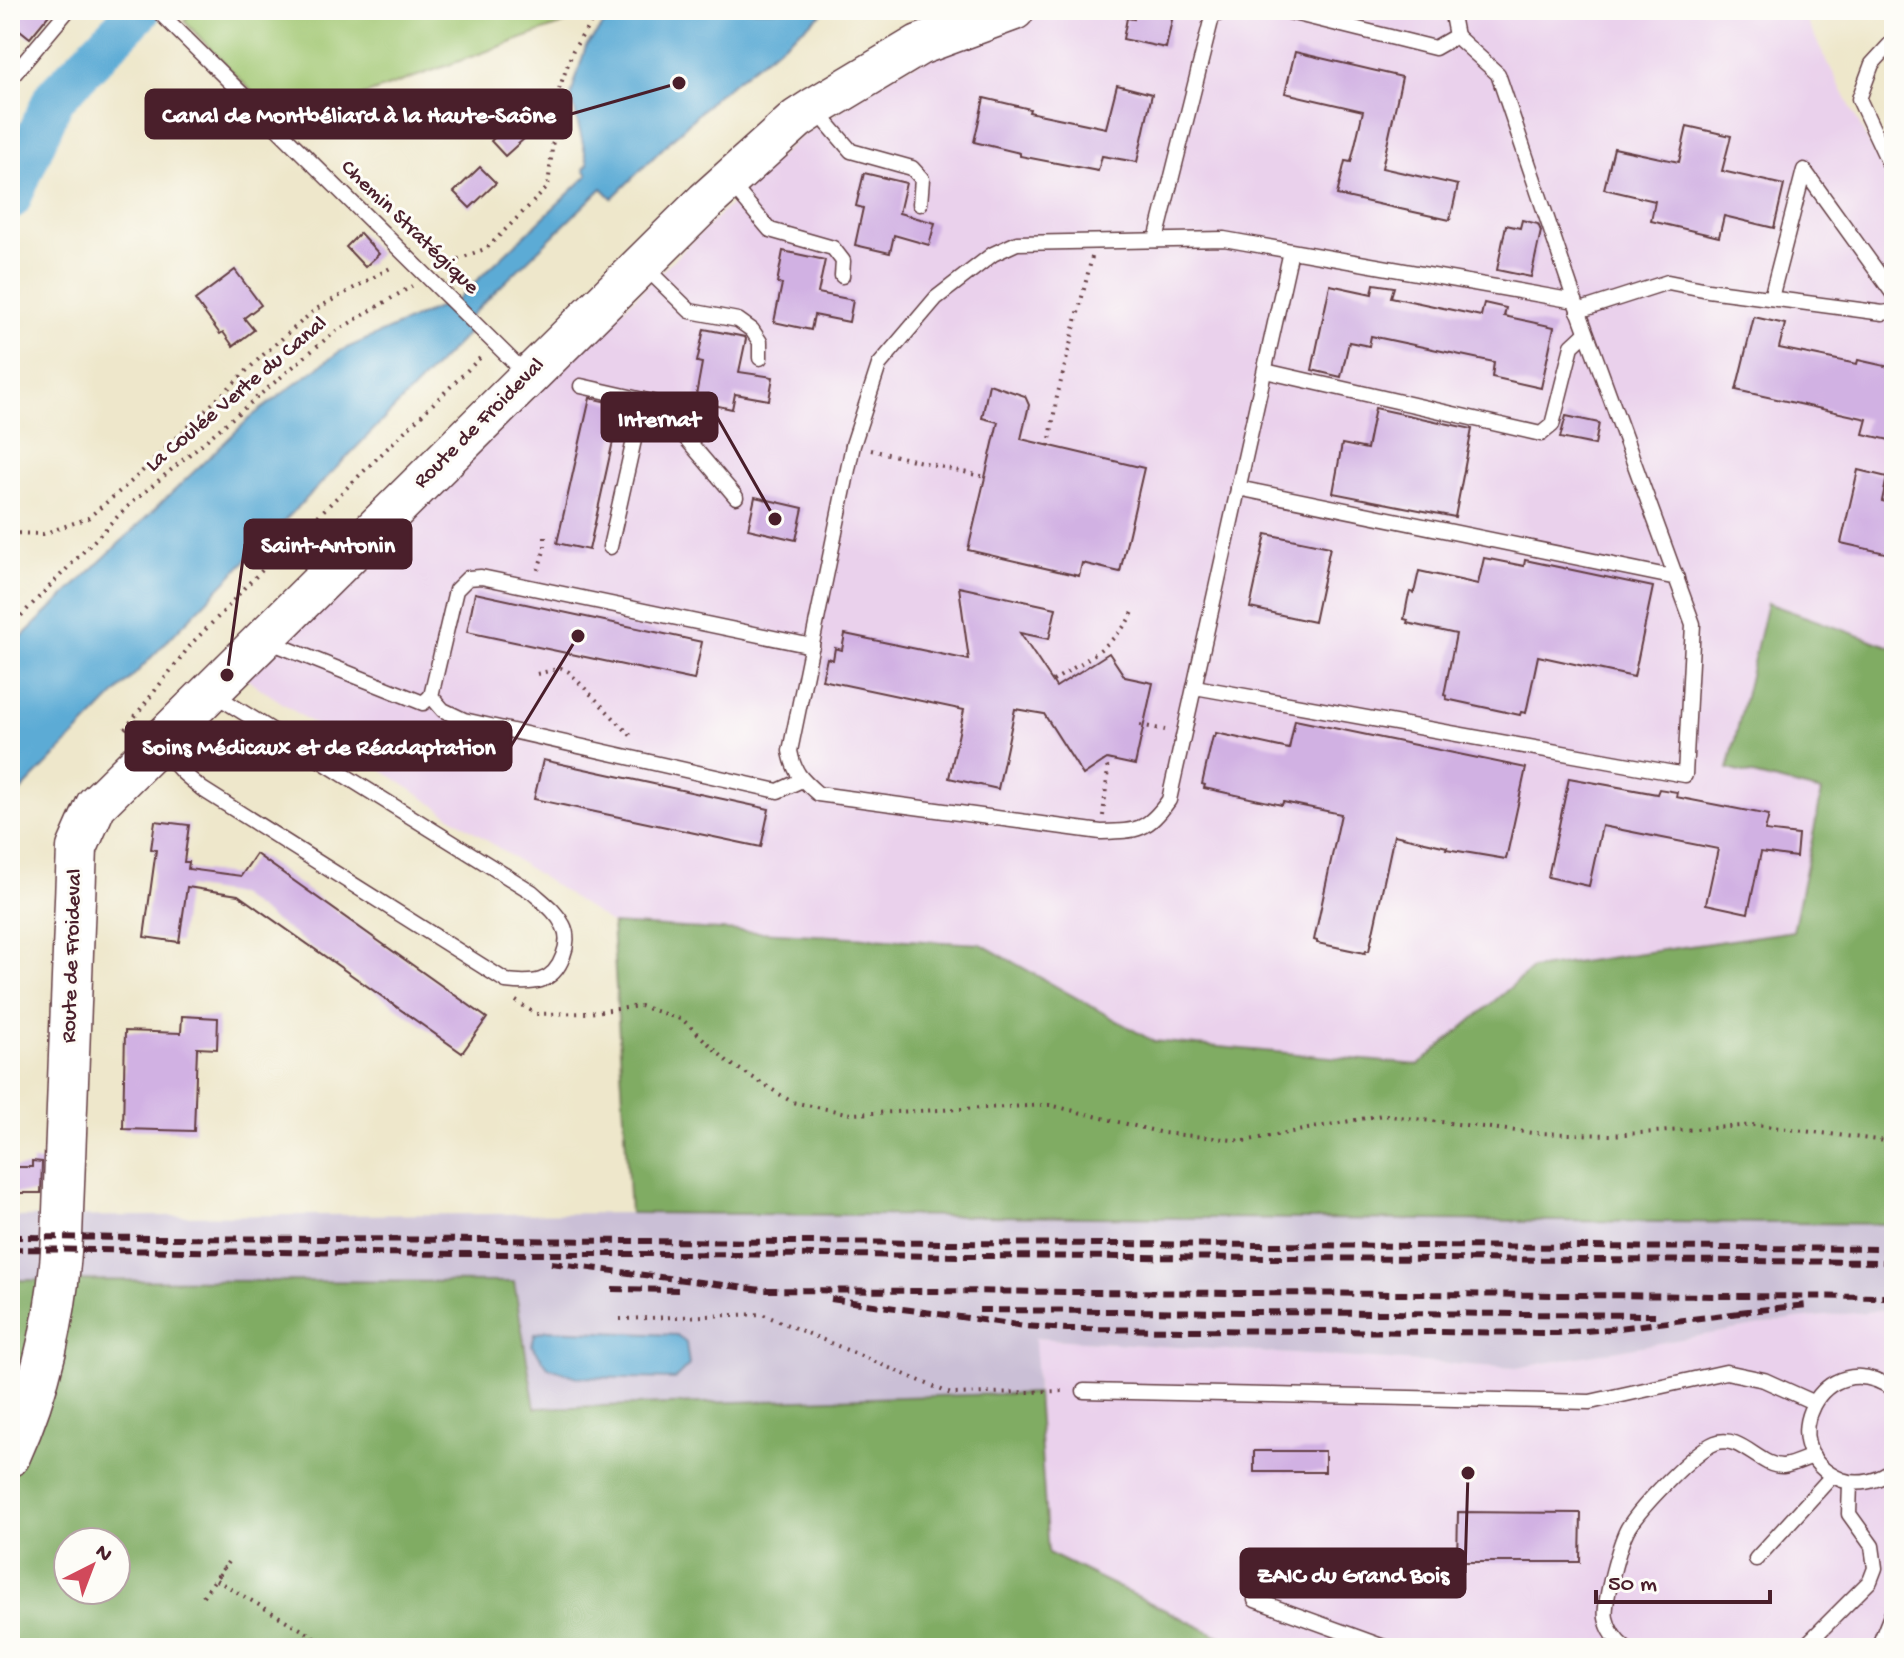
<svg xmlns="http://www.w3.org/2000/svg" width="1904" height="1658" viewBox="0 0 1904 1658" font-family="'Gochi Hand',sans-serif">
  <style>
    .built { fill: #ead1ec }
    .industrial { fill: #cabfd6 }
    .green { fill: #a1c772; stroke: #76734e; stroke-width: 2 }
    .forest { fill: #80ac64; stroke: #656648; stroke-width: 2; fill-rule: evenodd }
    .water { fill: #5babd5; stroke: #526580; stroke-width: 2 }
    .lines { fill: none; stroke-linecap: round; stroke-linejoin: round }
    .river { stroke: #5babd5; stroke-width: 42 }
    .building { fill: #d1b1e3 }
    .lane-casing { stroke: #633d43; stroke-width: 17 }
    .secondary-casing { stroke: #633d43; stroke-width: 43 }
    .path { stroke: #633d43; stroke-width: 4; stroke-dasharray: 2 6; stroke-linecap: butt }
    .lane { stroke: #fff; stroke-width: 14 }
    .secondary { stroke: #fff; stroke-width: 40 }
    .rail { stroke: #4a1f2b; stroke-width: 6; stroke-dasharray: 12 6; stroke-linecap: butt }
    .labels { text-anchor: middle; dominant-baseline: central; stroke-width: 6; stroke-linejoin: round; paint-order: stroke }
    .street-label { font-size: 22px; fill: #4a1f2b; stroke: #fdfcf7 }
    .leader { fill: none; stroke: #4a1f2b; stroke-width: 3 }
    .callout-dot { fill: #4a1f2b; stroke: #fdfcf7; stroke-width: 3 }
    .callout { fill: #4a1f2b; stroke: #4a1f2b; stroke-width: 3 }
    .callout-label { font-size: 24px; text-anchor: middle; font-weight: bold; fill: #fff }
  </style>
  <rect width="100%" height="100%" fill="#fdfcf7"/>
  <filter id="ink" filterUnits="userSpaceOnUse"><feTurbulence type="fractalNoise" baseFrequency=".0125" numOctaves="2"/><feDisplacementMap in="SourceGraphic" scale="16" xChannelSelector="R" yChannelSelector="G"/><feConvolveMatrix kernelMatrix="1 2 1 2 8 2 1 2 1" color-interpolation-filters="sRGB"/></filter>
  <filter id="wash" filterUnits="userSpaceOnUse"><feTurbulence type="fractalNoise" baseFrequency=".006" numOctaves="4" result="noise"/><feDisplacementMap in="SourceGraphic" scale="32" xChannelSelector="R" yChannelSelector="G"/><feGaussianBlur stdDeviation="1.8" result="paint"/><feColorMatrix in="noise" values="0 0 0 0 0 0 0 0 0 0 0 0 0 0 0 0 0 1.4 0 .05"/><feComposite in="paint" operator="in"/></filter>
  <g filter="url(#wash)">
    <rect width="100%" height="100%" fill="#eee7cb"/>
    <!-- built -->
    <g class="built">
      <path d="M1061,10H1801L1894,192V648L1767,603L1728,769L1822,792L1793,931L1532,969L1419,1065L1153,1041L981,944L612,924L245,678L796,140L901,70L1034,16Z"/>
      <path d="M1894,1309V1648H1243L1048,1553L1034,1338L1516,1368L1795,1319Z"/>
    </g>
    <!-- industrial -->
    <path class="industrial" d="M630,1213L1894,1224V1309L1795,1319L1516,1368L1035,1338L1037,1393L534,1409L513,1282L10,1280V1217Z"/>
    <!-- green -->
    <path class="green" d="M193,10H586L577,19L283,124L184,21Z"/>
    <!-- forest -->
    <g class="forest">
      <path d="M1767,603L1894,648V1224L630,1213L612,924L981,944L1153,1041L1419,1065L1532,969L1793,931L1822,792L1728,769Z"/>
      <path d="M10,1280L514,1282L535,1408L1037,1393L1048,1553L1243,1648H10ZM68,1542H116V1590H68Z"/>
    </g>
    <!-- water -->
    <g class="water">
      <path d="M616,10H830L823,13L716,96L612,198L602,188L464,322L469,332L10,802V648L252,416L340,351L442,306L449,307L588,175L584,169L588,164L571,95L586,46Z"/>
      <path d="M547,1330L677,1335L686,1343L689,1365L675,1379L577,1377L548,1367L532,1345L535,1334Z"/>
    </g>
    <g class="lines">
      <!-- river -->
      <path class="river" d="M10,199L54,98L140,10"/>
    </g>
    <g id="blocks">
      <!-- building -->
      <g class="building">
        <path d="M10,10H53L30,38L10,22Z"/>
        <path d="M1135,10H1174L1166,48L1123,39L1127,18L1134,19Z"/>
        <path d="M1295,52L1402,77L1382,168L1458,185L1450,220L1337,195L1345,161L1351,162L1363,111L1285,93Z"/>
        <path d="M1117,85L1152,94L1137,162L1102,156L1098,171L1020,156V153L974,142L984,98L1030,109L1029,112L1106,128Z"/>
        <path d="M510,122L525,138L505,156L491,141Z"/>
        <path d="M1687,126L1731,136L1722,171L1784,185L1774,228L1724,216L1719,237L1651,221L1655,201L1604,189L1614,148L1679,162Z"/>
        <path d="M480,167L496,183L470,208L454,192Z"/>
        <path d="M864,173L906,183L899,213L935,223L929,245L894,235L890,253L855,245L863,208L856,206Z"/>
        <path d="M1522,220L1538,224L1541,231L1531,277L1497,270L1506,225L1520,228Z"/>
        <path d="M360,233L379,254L365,267L346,247Z"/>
        <path d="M783,251L825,260L818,293L853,300L849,322L814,315L811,330L774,322L782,284L777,283Z"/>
        <path d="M235,270L261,305L244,318L254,330L233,346L223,332L220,334L195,300Z"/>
        <path d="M1374,284L1394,287L1391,297L1481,316L1484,303L1506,308L1504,316L1554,327L1541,388L1492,377L1494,362L1371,336L1369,346L1349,342L1341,377L1312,370L1330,285L1372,294Z"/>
        <path d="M1754,317L1785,324L1779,348L1857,364L1858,360L1894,368V441L1863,434L1867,419L1736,390Z"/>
        <path d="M704,329L745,337L746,339L739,372L773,377L769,400L735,394L732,409L695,401L702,363L697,362Z"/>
        <path d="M989,384L1025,396L1029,405L1021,439L1144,468L1120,572L1082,563L1079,576L968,550L998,422L982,418Z"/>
        <path d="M590,398L621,405L589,550L557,543Z"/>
        <path d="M1375,408L1472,429L1455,517L1333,493L1342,444L1367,449Z"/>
        <path d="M1566,416L1599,423L1595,445L1560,438Z"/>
        <path d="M1858,470L1887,477L1882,501L1894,504V555L1841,543Z"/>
        <path d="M755,497L803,508L796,540L748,529Z"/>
        <path d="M1266,534L1330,547L1314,622L1250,608Z"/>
        <path d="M1484,558L1524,566L1525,560L1653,587L1634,677L1538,656L1526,713L1521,712L1520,715L1446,699L1447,696L1444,695L1456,634L1407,623L1408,620L1404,619L1408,598L1410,592L1414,593L1419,571L1478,584Z"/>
        <path d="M959,587L1056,608L1049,639L1020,633L1056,687L1109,653L1125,677L1153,683L1135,765L1107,759L1083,775L1044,714L1015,709L998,789L949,778L964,710L822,680L827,658L833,660L835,648L842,650L845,634L969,660Z"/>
        <path d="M475,593L702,642L694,680L467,632Z"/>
        <path d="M1295,720L1526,768L1506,859L1446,849L1447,847L1394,835L1369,951H1366L1365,953L1317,943V941L1314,940L1341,814L1283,802L1282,805L1204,788L1205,785L1202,784L1213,736L1215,737L1216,733L1289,749Z"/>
        <path d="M543,760L769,809L761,847L534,799Z"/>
        <path d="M1569,778L1657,794L1659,789L1677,792L1676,797L1769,815L1765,831L1798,835L1796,857L1761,852L1748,913L1706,904L1718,849L1602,826L1589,886L1548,877Z"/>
        <path d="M155,821L189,825L184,862H189L188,869L241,876L256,854L487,1018L462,1053L238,895L187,887L179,942L144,937L156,850L151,849Z"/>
        <path d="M182,1016L218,1018L217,1049L197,1048L194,1131L123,1129L125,1031L181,1033Z"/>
        <path d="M32,1161L42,1162L41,1193H10V1167H32Z"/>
        <rect x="1254" y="1451" width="71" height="21"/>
        <path d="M1458,1512L1581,1513L1580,1562H1457Z"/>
      </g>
    </g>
  </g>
  <g filter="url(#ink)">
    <use href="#blocks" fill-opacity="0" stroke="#633d43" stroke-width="2"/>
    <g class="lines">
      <defs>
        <g id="lane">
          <path d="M157,10L527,375"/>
          <path d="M1281,10L1435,48L1456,36L1451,10"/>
          <path d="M1894,40L1872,64L1859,99L1894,174"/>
          <path d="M10,79L68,10"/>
          <path d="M815,109L851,151L912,168L922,179L920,204"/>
          <path d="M731,184L770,230L833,248L843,261L842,276"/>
          <path d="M1156,240L1212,17L1225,10"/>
          <path d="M1291,251L1169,800C1147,831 1138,831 1101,832L818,794C801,779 794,773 790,751L853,445L879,365L936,298L993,254L1017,243L1224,239L1575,301"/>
          <path d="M645,267L690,311L738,320L752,330L760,342V358"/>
          <path d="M1771,298L1804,170L1894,295"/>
          <path d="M1578,311L1668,282L1708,290L1883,313L1894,311"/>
          <path d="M1265,371L1541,434L1552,425L1572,346L1586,333"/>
          <path d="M581,386L652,402L667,416L736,497"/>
          <path d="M1238,488L1677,578"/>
          <path d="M610,547L643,400"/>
          <path d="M268,641L423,703L431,696"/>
          <path d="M1195,687L1685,775L1693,624L1575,301L1498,74L1456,36"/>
          <path d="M160,747L182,772L202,789L506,981C532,984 553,984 563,956C567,946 568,934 563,925C556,911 543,902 532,892L212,693"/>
          <path d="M802,780L778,791L464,720L443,710L431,696L456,590L468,578L481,577L812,646"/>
          <path d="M1894,1390C1823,1339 1767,1451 1842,1480C1859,1486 1880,1481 1894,1469"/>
          <path d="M1084,1391L1590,1402L1726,1372L1764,1380L1813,1402"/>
          <path d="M1756,1559L1832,1476"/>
          <path d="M1255,1600L1387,1648"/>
          <path d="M1625,1648C1616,1641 1608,1629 1606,1618C1603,1603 1620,1542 1628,1528C1641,1507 1693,1452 1715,1443C1740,1433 1759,1467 1783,1466C1792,1465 1804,1459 1813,1456"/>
          <path d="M1803,1648L1870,1581L1875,1568L1872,1546L1849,1514L1850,1483"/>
          <path d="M1878,1648L1894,1608"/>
        </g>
        <path id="secondary" d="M10,1456C41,1389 58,1312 62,1237L77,848L96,805L706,201L797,119L814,108L919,45L1014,10"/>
      </defs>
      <!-- lane casing -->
      <use href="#lane" class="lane-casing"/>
      <!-- secondary casing -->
      <use href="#secondary" class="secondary-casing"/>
      <!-- path -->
      <g class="path">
        <path d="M444,267L456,260L487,248L548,187L558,92L573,50L599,10"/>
        <path d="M1049,446L1056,401L1092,257"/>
        <path d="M871,450L985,477"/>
        <path d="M10,533L43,534L88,518L133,480L263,355L316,309L392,267"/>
        <path d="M538,570L545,548V535"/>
        <path d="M10,627L126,508L333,333L412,286"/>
        <path d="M537,674L561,668L569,672L634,739"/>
        <path d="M1053,681C1082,662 1117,644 1133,612"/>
        <path d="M1140,725L1165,730"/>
        <path d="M125,729L193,642L225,610L244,588L483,355"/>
        <path d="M1103,816L1108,769L1104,760"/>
        <path d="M516,1001L536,1014L588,1013L640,1006L683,1020L728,1062L792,1102L851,1114L1050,1105L1163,1133L1244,1141L1382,1115L1533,1133L1611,1135L1756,1125L1894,1142"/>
        <path d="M620,1319L762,1314L951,1394L1065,1391"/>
        <path d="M203,1596L228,1562L216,1580L333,1648"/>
        <path d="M276,1648L280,1642L292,1648"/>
      </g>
      <!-- lane -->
      <use href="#lane" class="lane"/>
      <!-- secondary -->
      <use href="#secondary" class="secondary"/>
      <!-- rail -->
      <g class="rail">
        <path d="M10,1237L1894,1249"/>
        <path d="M10,1249L456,1254H670L1894,1262"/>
        <path d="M551,1263L762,1290L1894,1297"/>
        <path d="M612,1289L684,1290"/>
        <path d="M831,1299L1025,1326L1067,1329L1557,1333L1611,1329L1748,1312"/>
        <path d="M979,1310L1655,1315"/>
        <path d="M1739,1312L1807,1305"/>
      </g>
    </g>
  </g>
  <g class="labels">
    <!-- street labels -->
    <g class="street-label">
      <text transform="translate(409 228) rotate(44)">Chemin Stratégique</text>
      <text transform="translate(237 395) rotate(-40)">La Coulée Verte du Canal</text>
      <text transform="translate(480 424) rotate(-45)">Route de Froideval</text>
      <text transform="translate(73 956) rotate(-88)">Route de Froideval</text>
    </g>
  </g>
  <!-- callouts -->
  <path class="leader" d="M679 83L571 114M775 519L717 417M227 675L245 544M578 636L511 746M1468 1473L1465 1573"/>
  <g class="callout-dot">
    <circle cx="679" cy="83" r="8"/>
    <circle cx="775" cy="519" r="8"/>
    <circle cx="227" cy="675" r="8"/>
    <circle cx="578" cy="636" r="8"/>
    <circle cx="1468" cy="1473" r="8"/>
  </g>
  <g class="callout">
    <rect x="146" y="90" width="425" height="48" rx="8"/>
    <rect x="602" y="393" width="115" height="48" rx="8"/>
    <rect x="245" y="520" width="166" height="48" rx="8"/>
    <rect x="126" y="722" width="385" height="48" rx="8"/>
    <rect x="1241" y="1549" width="224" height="48" rx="8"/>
  </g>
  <g class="callout-label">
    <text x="359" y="122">Canal de Montbéliard à la Haute-Saône</text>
    <text x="659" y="426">Internat</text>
    <text x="328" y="552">Saint-Antonin</text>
    <text x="319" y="754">Soins Médicaux et de Réadaptation</text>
    <text x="1353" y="1582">ZAIC du Grand Bois</text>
  </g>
  <!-- margin -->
  <rect width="1904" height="1658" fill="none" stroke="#fdfcf7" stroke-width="40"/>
  <!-- north arrow -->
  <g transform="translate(92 1566) rotate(42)"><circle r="38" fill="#fdfcf7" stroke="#b5a4a5" stroke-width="2"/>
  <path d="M0-6L14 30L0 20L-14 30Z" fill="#d1495b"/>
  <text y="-12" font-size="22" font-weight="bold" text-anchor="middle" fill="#4a1f2b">N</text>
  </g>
  <!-- scale -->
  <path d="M1596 1590v12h174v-12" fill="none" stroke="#4a1f2b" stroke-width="4"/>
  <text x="1608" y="1590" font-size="24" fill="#4a1f2b" stroke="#fdfcf7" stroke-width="6" paint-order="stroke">50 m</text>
</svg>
